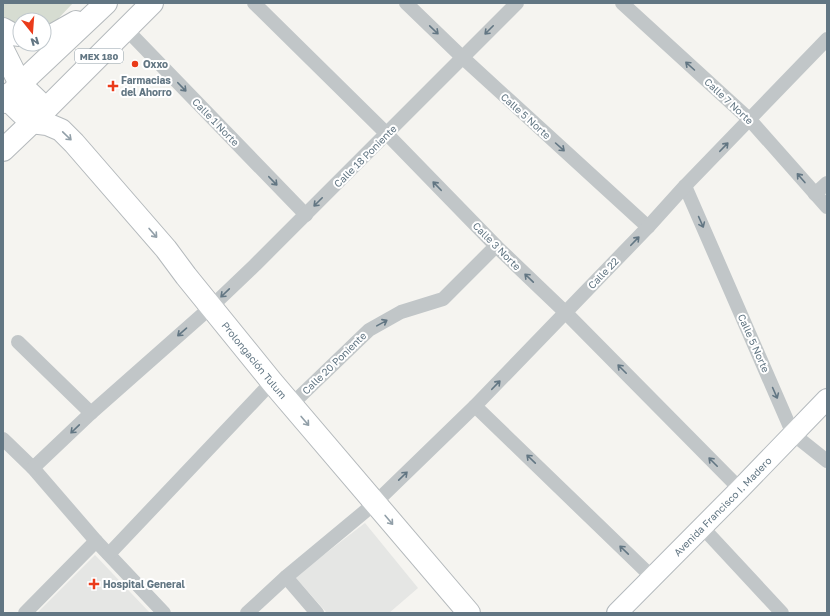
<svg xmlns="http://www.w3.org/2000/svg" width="830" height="616" viewBox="0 0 830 616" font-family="'Golos Text',sans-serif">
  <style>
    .built { fill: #e5e6e4 }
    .green { fill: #d6dcd1 }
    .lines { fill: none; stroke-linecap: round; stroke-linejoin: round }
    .secondary-casing { stroke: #b3b9bd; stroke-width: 22 }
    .primary-casing { stroke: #b4b9bc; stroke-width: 24 }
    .minor { stroke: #c1c6c8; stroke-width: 14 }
    .secondary { stroke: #fff; stroke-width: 20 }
    .primary { stroke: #fff; stroke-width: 22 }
    .oneway { stroke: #627683 }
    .oneway2 { stroke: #919fa8 }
    .poi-dot { fill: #ea3b1a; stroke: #fff; stroke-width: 1.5 }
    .labels { text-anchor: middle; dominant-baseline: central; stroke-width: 4; stroke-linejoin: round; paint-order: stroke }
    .shield { fill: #fff; stroke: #919fa8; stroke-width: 1 }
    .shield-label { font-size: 9px; font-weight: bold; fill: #627683 }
    .poi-label { font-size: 10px; font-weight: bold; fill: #627683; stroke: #fff; text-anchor: start }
    .street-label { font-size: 10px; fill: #627683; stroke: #fff }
  </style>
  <rect width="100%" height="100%" fill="#f5f4f0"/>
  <!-- built -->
  <g class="built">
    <path d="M365,523L418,588L389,613H327L295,577Z"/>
    <path d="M95,555L150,613H37Z"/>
  </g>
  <!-- green -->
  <path class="green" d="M3,3H73L54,23L44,27V20H20V29L3,21Z"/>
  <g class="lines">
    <defs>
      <g id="secondary">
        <path id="s1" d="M617,613L740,489L827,399"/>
      </g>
      <g id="primary">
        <path d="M3,29L12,34L20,35"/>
        <path d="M44,35H53L76,22"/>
        <path d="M3,50L20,84L46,109"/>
        <path id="s2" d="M3,95L31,122L47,124L61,130L74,143L166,249L186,276L272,382L469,613"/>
        <path d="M3,102L20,84L106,3"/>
        <path d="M3,150L46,109L152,3"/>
      </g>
    </defs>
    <!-- secondary casing -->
    <use href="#secondary" class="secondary-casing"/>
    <!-- primary casing -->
    <use href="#primary" class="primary-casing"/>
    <!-- minor -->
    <g class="minor">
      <path d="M254,3L387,134L496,246L565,312L740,489"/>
      <path d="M406,3L462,57L648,227"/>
      <path d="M622,3L750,120L827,207"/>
      <path d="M126,29L306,215"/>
      <path d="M685,186L793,434L827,461"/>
      <path d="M815,194L827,183"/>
      <path d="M18,342L91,413"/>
      <path d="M291,405L369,330L401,312L443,299L496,246"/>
      <path d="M475,406L652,577"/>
      <path d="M3,439L33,468L96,541L164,613"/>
      <path d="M33,468L91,413L211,307L255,265L517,3"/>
      <path d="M703,528L782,613"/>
      <path d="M109,554L272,382"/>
      <path d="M286,577L317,613"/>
      <path d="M25,613L96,541"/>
      <path d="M247,613L286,577L375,503L475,406L648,227L685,186L827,39"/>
    </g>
    <!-- secondary -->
    <use href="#secondary" class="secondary"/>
    <!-- primary -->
    <use href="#primary" class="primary"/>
  </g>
  <!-- one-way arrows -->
  <defs><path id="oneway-shaft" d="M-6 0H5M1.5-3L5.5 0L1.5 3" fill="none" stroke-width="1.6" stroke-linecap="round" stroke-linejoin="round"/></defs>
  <g class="oneway">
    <use href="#oneway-shaft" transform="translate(434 30) rotate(44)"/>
    <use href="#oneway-shaft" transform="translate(489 30) rotate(135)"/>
    <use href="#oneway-shaft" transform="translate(690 66) rotate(-138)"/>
    <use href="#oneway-shaft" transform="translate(182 87) rotate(46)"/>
    <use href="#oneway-shaft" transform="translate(560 147) rotate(42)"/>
    <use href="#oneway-shaft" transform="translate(724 147) rotate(-46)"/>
    <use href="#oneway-shaft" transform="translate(801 178) rotate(-131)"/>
    <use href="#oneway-shaft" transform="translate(273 181) rotate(46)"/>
    <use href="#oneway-shaft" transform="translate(437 186) rotate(-134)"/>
    <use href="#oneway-shaft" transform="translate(318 202) rotate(135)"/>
    <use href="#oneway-shaft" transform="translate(701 222) rotate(66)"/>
    <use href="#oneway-shaft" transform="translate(635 241) rotate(-46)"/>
    <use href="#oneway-shaft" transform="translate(529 278) rotate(-136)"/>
    <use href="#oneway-shaft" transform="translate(225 293) rotate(136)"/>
    <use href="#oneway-shaft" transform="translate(382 323) rotate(-29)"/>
    <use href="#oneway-shaft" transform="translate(182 332) rotate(139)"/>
    <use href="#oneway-shaft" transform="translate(622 369) rotate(-135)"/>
    <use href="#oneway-shaft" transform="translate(496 385) rotate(-46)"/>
    <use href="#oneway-shaft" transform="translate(775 393) rotate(66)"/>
    <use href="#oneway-shaft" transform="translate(75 429) rotate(136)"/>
    <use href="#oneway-shaft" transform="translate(531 459) rotate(-136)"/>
    <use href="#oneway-shaft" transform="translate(713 462) rotate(-135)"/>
    <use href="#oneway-shaft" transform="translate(403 476) rotate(-44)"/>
    <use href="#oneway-shaft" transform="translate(624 550) rotate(-136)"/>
  </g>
  <g class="oneway2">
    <use href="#oneway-shaft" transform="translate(67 136) rotate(44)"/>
    <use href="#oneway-shaft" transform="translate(153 233) rotate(49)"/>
    <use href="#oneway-shaft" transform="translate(305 421) rotate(50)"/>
    <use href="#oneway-shaft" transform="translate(389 520) rotate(50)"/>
  </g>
  <!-- markers -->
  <g class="poi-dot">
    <circle cx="135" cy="64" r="4"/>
    <path d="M111 80h4v4h4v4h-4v4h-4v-4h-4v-4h4z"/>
    <path d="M92 578h4v4h4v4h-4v4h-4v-4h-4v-4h4z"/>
  </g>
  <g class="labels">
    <!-- shield labels -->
    <rect class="shield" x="75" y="49" width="48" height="14" rx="3"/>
    <g class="shield-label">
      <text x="99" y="56">MEX 180</text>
    </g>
    <!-- poi labels -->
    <g class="poi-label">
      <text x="143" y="64">Oxxo</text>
      <text x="121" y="80">Farmacias<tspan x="121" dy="12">del Ahorro</tspan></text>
      <text x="103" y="584">Hospital General</text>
    </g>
    <!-- street labels -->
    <g class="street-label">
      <text transform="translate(729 101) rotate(43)">Calle 7 Norte</text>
      <text transform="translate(526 116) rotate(42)">Calle 5 Norte</text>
      <text transform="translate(216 122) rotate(46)">Calle 1 Norte</text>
      <text transform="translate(365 156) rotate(-45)">Calle 18 Poniente</text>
      <text transform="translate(497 246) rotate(45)">Calle 3 Norte</text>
      <text transform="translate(603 273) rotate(-46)">Calle 22</text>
      <text transform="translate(754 343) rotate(66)">Calle 5 Norte</text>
      <text stroke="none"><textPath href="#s2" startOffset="371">Prolongación Tulum</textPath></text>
      <text transform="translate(334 363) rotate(-44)">Calle 20 Poniente</text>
      <text stroke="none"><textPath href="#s1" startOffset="150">Avenida Francisco I. Madero</textPath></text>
    </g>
  </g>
  <!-- border -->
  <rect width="830" height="616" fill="none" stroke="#627683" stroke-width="8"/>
  <!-- north arrow -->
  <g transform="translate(32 32) rotate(163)"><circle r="19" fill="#ffffff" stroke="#c0c8cd"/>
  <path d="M0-3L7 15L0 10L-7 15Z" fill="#ea3b1a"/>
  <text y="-6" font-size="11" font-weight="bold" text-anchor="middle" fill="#627683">N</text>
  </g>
</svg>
